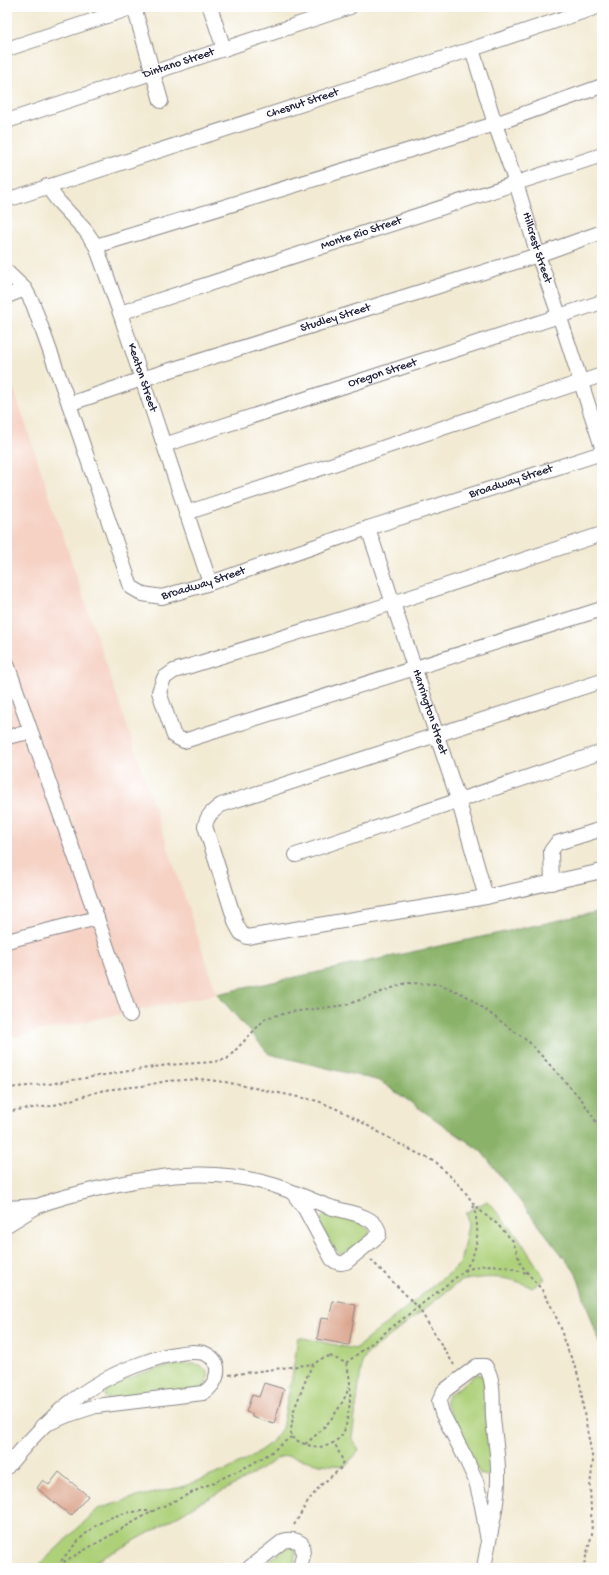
<svg xmlns="http://www.w3.org/2000/svg" width="609" height="1575" viewBox="0 0 609 1575" font-family="'Gochi Hand',sans-serif">
  <style>
    .built { fill: #f6d2c5 }
    .green { fill: #add079; stroke: #68795a }
    .forest { fill: #8ab269; stroke: #566a52 }
    .building { fill: #dba58d }
    .lines { fill: none; stroke-linecap: round; stroke-linejoin: round }
    .street-casing { stroke: #8a8687; stroke-width: 16 }
    .path { stroke: #8a8687; stroke-width: 2; stroke-dasharray: 3 3; stroke-linecap: butt }
    .street { stroke: #fff; stroke-width: 14 }
    .labels { text-anchor: middle; dominant-baseline: central; stroke-width: 4; stroke-linejoin: round; paint-order: stroke }
    .street-label { font-size: 12px; fill: #22223b; stroke: #fff }
  </style>
  <rect width="100%" height="100%" fill="#fff"/>
  <filter id="ink" filterUnits="userSpaceOnUse"><feTurbulence type="fractalNoise" baseFrequency=".025" numOctaves="2"/><feDisplacementMap in="SourceGraphic" scale="8" xChannelSelector="R" yChannelSelector="G"/><feConvolveMatrix kernelMatrix="1 2 1 2 8 2 1 2 1" color-interpolation-filters="sRGB"/></filter>
  <filter id="wash" filterUnits="userSpaceOnUse"><feTurbulence type="fractalNoise" baseFrequency=".012" numOctaves="4" result="noise"/><feDisplacementMap in="SourceGraphic" scale="16" xChannelSelector="R" yChannelSelector="G"/><feGaussianBlur stdDeviation="0.9" result="paint"/><feColorMatrix in="noise" values="0 0 0 0 0 0 0 0 0 0 0 0 0 0 0 0 0 1.4 0 .05"/><feComposite in="paint" operator="in"/></filter>
  <g filter="url(#wash)">
    <rect width="100%" height="100%" fill="#f2ead3"/>
    <!-- built -->
    <path class="built" d="M7,369L217,994L7,1038Z"/>
    <!-- green -->
    <g class="green">
      <path d="M487,1201L517,1235L545,1279L532,1288C510,1275 485,1276 460,1281L367,1354L362,1363L352,1438L359,1451L345,1466L320,1464L289,1456L280,1457L238,1483L197,1504L156,1529L84,1568H36L98,1509L136,1497L182,1487L229,1469L254,1455L269,1444L278,1434L282,1428L293,1372L298,1337L355,1349L460,1264L468,1225L466,1213Z"/>
      <path d="M327,1214L360,1222L369,1229L370,1234L368,1237L344,1254L340,1255C334,1250 323,1232 321,1224C320,1220 322,1217 324,1215Z"/>
      <path d="M194,1364L201,1365L208,1373V1379L203,1389L107,1399L105,1397L106,1390L109,1387C136,1373 164,1365 194,1364Z"/>
      <path d="M477,1374L483,1376L484,1380L486,1422L491,1470L490,1474L487,1476L480,1474L446,1404V1399L449,1395Z"/>
      <path d="M291,1546L294,1547C298,1554 295,1561 292,1568H260L286,1548Z"/>
    </g>
    <!-- forest -->
    <path class="forest" d="M602,911V1351L576,1273L481,1151L380,1081L269,1054L217,994Z"/>
    <g id="blocks">
      <!-- building -->
      <g class="building">
        <path d="M333,1301L356,1305L349,1345L317,1339L321,1318L329,1319Z"/>
        <path d="M264,1383L284,1389L274,1424L252,1417V1414L246,1412L252,1395L259,1397Z"/>
        <path d="M59,1472L88,1496L71,1516L37,1488L43,1480L49,1485Z"/>
      </g>
    </g>
  </g>
  <g filter="url(#ink)">
    <use href="#blocks" fill-opacity="0" stroke="#8a8687" stroke-width="1"/>
    <g class="lines">
      <defs>
        <g id="street">
          <path d="M134,7L161,101"/>
          <path d="M210,7L224,49"/>
          <path d="M7,49L134,7"/>
          <path id="s1" d="M472,49L495,124L516,183L538,255L559,315L602,447"/>
          <path id="s2" d="M7,121L350,7"/>
          <path id="s3" d="M47,186L58,201L85,230L96,246L120,313L210,583"/>
          <path id="s4" d="M7,200L472,49L597,7"/>
          <path d="M96,246L495,124L602,86"/>
          <path id="s5" d="M7,272L25,289L33,304L69,404L131,587L143,594L162,597L210,583L368,528L602,453"/>
          <path d="M7,296L25,289"/>
          <path id="s6" d="M120,313L602,155"/>
          <path id="s7" d="M69,404L142,379L538,255L602,232"/>
          <path id="s8" d="M164,445L602,302"/>
          <path d="M186,513L602,375"/>
          <path id="s9" d="M368,528L458,799L486,897"/>
          <path d="M602,534L393,603L174,671L164,678L159,692L174,736L184,741L602,609"/>
          <path d="M7,664L97,918L130,1015"/>
          <path d="M602,681L221,805C213,811 207,815 205,826L236,924L241,933L247,937L486,897L602,871"/>
          <path d="M7,737L30,732"/>
          <path d="M296,855L602,752"/>
          <path d="M552,883L551,851L557,843L602,829"/>
          <path d="M7,941L97,918"/>
          <path d="M7,1208L37,1206"/>
          <path d="M7,1225C17,1219 28,1212 38,1206C56,1198 77,1194 96,1189C156,1175 213,1167 273,1185C293,1191 312,1201 333,1208C347,1212 379,1216 379,1235L346,1262C340,1264 337,1263 332,1259L305,1209L292,1192"/>
          <path d="M7,1467C46,1419 84,1383 143,1363C154,1359 165,1355 176,1354C184,1352 198,1351 206,1354C225,1363 217,1385 203,1393L96,1406L68,1415L42,1426"/>
          <path d="M249,1568L283,1541C290,1539 296,1539 302,1544L303,1555L300,1568"/>
          <path d="M484,1568C489,1536 499,1503 498,1471C498,1453 494,1434 493,1416C492,1400 495,1379 485,1366H477L444,1391L439,1402L442,1413L465,1457L476,1481L482,1506L488,1541"/>
        </g>
      </defs>
      <!-- street casing -->
      <use href="#street" class="street-casing"/>
      <!-- path -->
      <g class="path">
        <path d="M7,1088L48,1084L167,1065L213,1062L227,1059L266,1018L291,1012L346,1005L406,983L439,984L465,995L529,1042L582,1100L602,1131"/>
        <path d="M7,1113L16,1110L51,1106L104,1090L142,1086L167,1081L200,1079L225,1082L318,1101L346,1113L401,1145L437,1163L463,1189L473,1203L484,1214L496,1223L513,1241L521,1265L542,1290L552,1308L561,1328L564,1342L576,1368L581,1388L584,1413L593,1461L590,1486L592,1534L583,1568"/>
        <path d="M371,1260L418,1307L454,1365"/>
        <path d="M464,1271C479,1251 480,1228 473,1205"/>
        <path d="M330,1356L346,1363C351,1378 351,1394 349,1409C347,1417 347,1426 343,1433C342,1436 339,1438 337,1440C323,1452 305,1446 291,1437V1430L294,1410L308,1374L313,1364L323,1358Z"/>
        <path d="M346,1363L463,1272C485,1260 504,1266 526,1273"/>
        <path d="M229,1375L313,1364"/>
        <path d="M305,1444C325,1429 341,1410 349,1387"/>
        <path d="M294,1525L309,1500L321,1485L340,1469L343,1461L334,1442"/>
        <path d="M61,1561C87,1528 108,1510 152,1511"/>
        <path d="M53,1568L153,1511L250,1465L269,1454L291,1437"/>
      </g>
      <!-- street -->
      <use href="#street" class="street"/>
    </g>
  </g>
  <g class="labels">
    <!-- street labels -->
    <g class="street-label">
      <text stroke="none"><textPath href="#s2" startOffset="181">Dintano Street</textPath></text>
      <text stroke="none"><textPath href="#s4" startOffset="311">Chesnut Street</textPath></text>
      <text stroke="none"><textPath href="#s6" startOffset="254">Monte Rio Street</textPath></text>
      <text stroke="none"><textPath href="#s1" startOffset="209">Hillcrest Street</textPath></text>
      <text stroke="none"><textPath href="#s7" startOffset="280">Studley Street</textPath></text>
      <text stroke="none"><textPath href="#s8" startOffset="230">Oregon Street</textPath></text>
      <text stroke="none"><textPath href="#s3" startOffset="217">Keaton Street</textPath></text>
      <text stroke="none"><textPath href="#s5" startOffset="742">Broadway Street</textPath></text>
      <text stroke="none"><textPath href="#s5" startOffset="418">Broadway Street</textPath></text>
      <text stroke="none"><textPath href="#s9" startOffset="194">Harrington Street</textPath></text>
    </g>
  </g>
  <!-- margin -->
  <rect width="609" height="1575" fill="none" stroke="#fff" stroke-width="24"/>
</svg>
